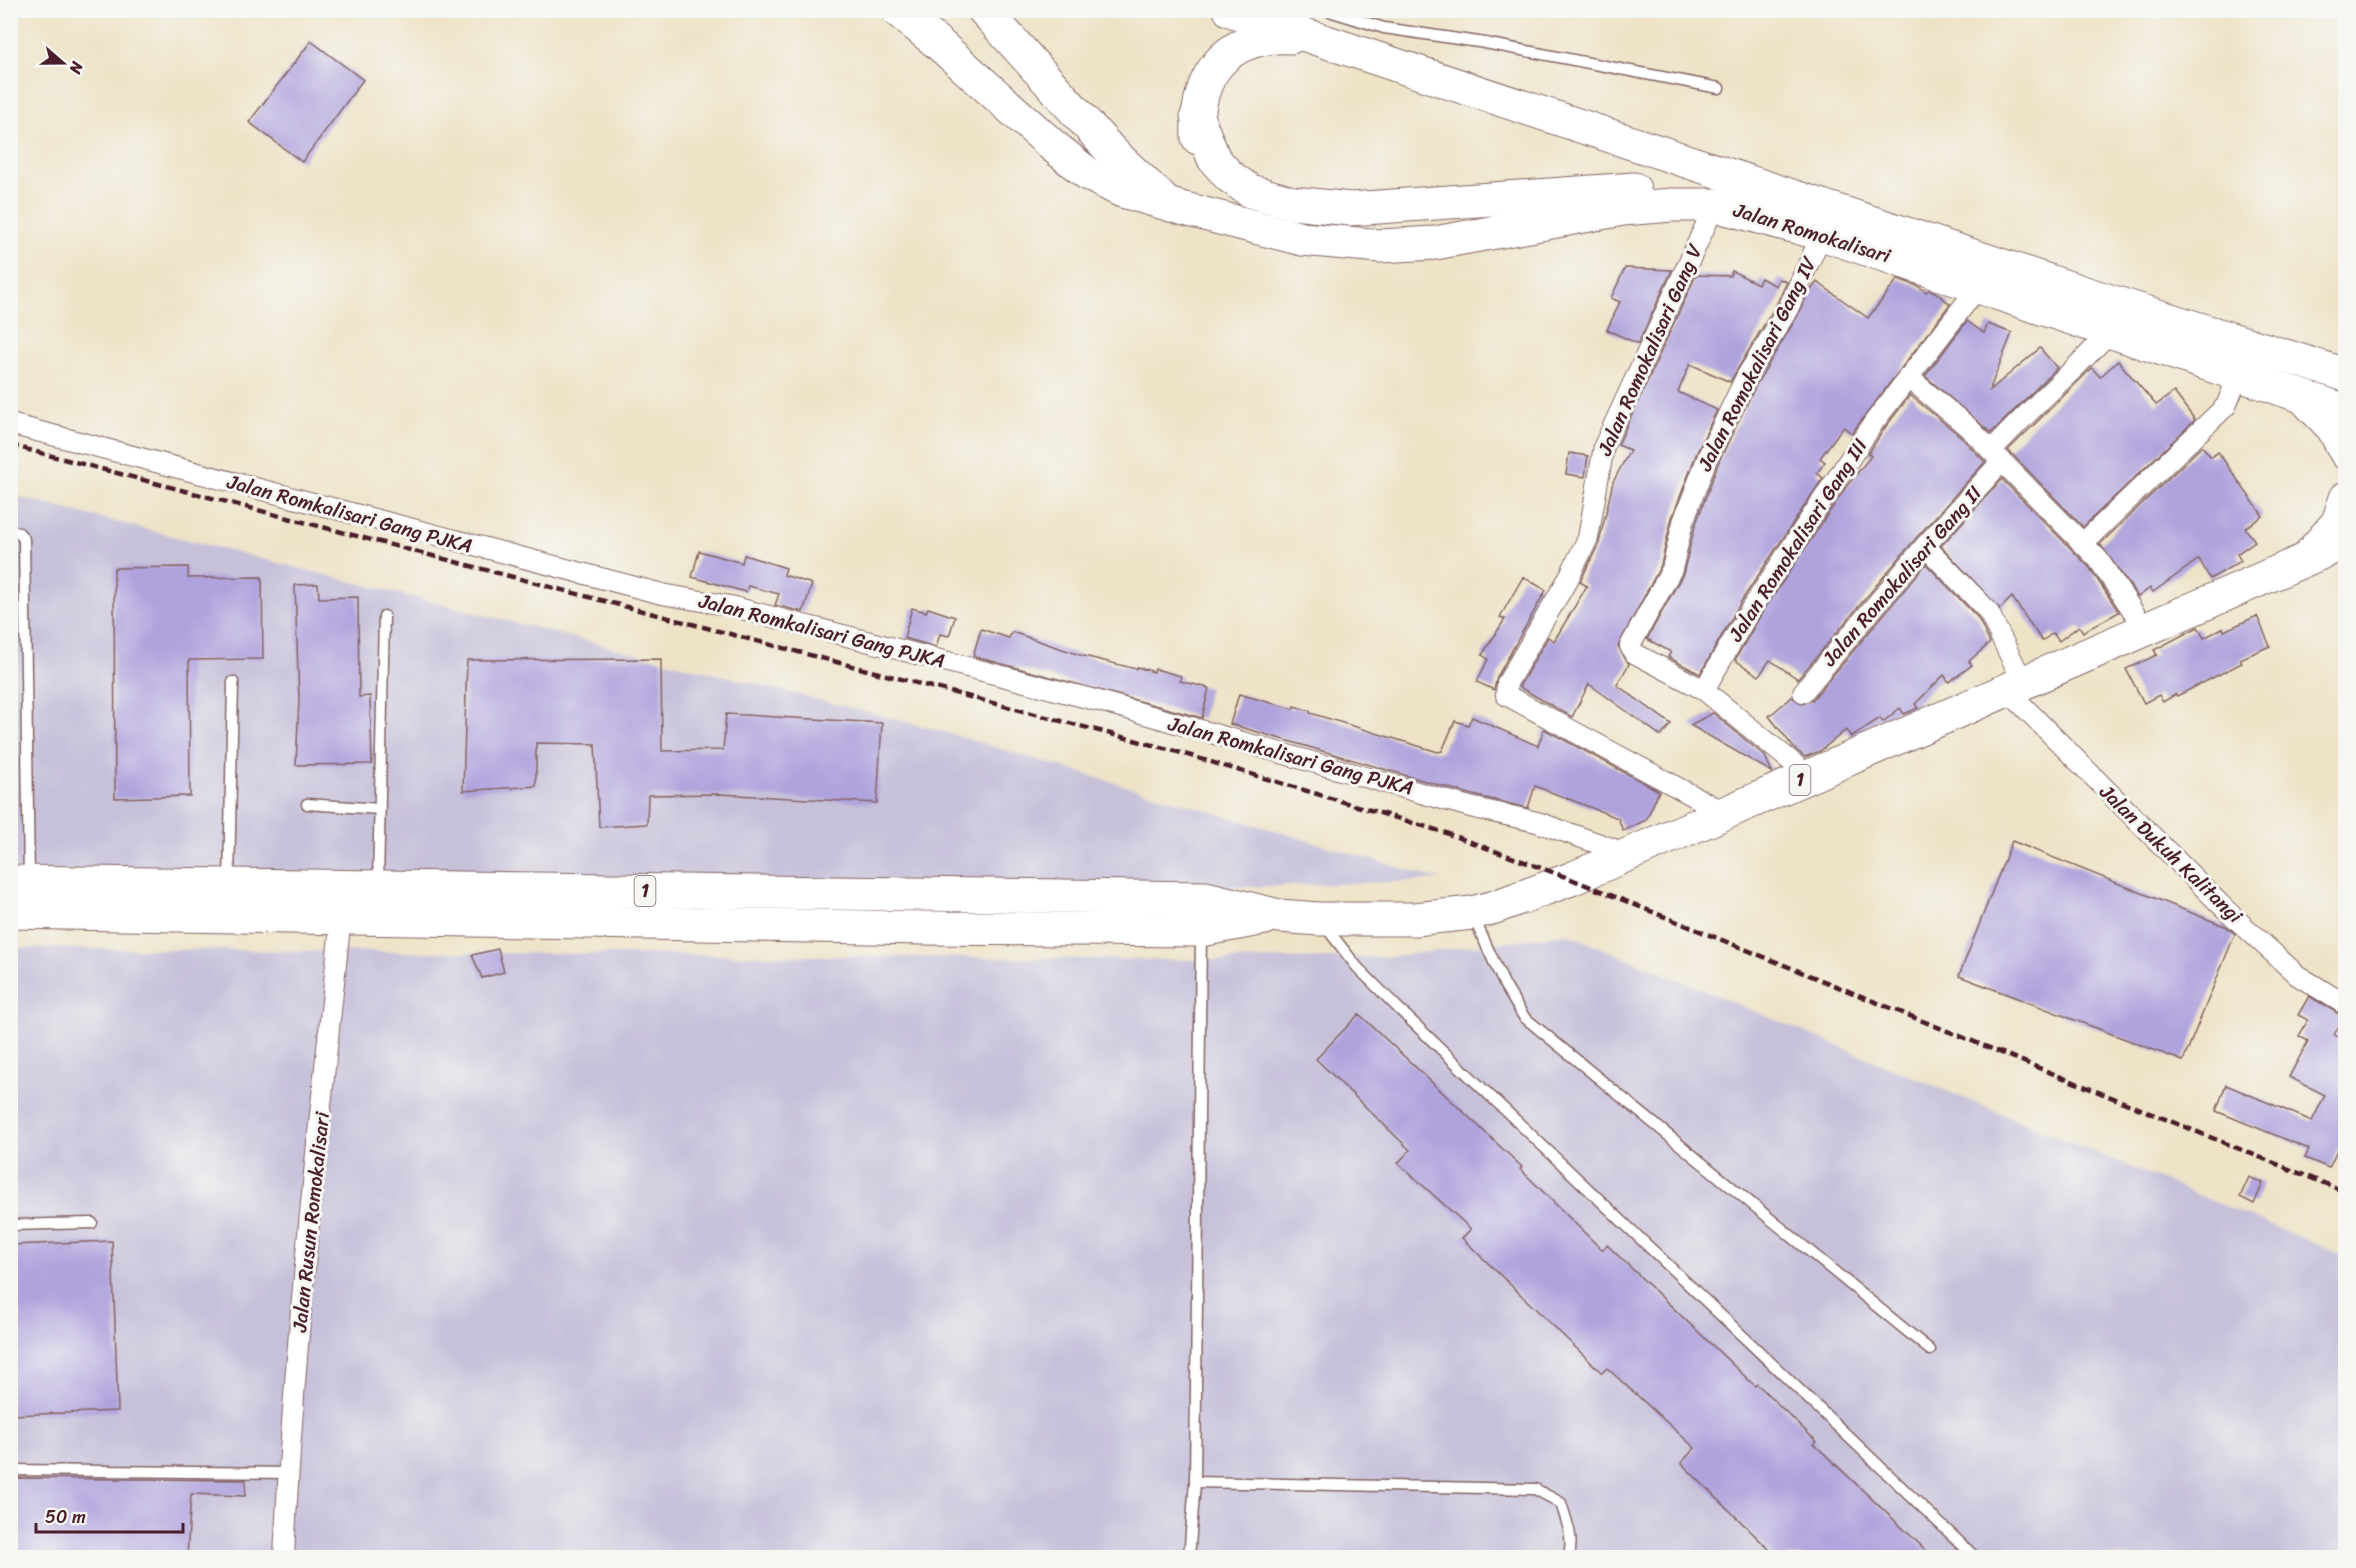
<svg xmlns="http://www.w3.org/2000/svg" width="2356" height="1568" viewBox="0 0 2356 1568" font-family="Sriracha,sans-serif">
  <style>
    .industrial { fill: #c6c0d9 }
    .building { fill: #b0a3dd }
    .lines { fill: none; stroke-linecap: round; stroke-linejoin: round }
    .lane-casing { stroke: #836462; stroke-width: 13 }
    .street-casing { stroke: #836462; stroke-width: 22 }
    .highway-casing { stroke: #836462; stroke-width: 35 }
    .lane { stroke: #fff; stroke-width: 10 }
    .street { stroke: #fff; stroke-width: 20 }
    .highway { stroke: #fff; stroke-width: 33 }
    .rail { stroke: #4a1f2b; stroke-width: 4.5; stroke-dasharray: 9 4.5; stroke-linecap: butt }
    .labels { text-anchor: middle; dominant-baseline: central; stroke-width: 6; stroke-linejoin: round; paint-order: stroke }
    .shield { fill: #f6f6f2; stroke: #7e6067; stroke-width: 1.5 }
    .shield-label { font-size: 18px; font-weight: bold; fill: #4a1f2b }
    .street-label { font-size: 20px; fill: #4a1f2b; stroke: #f6f6f2 }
  </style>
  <rect width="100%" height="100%" fill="#f6f6f2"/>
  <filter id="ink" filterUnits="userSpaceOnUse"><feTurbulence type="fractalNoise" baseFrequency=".0167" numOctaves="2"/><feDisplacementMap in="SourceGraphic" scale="12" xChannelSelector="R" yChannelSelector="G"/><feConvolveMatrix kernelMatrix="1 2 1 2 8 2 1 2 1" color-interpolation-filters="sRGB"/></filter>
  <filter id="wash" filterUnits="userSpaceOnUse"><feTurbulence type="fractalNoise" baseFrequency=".008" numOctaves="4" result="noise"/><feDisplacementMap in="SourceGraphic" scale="24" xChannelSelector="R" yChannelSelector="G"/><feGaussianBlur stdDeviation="1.35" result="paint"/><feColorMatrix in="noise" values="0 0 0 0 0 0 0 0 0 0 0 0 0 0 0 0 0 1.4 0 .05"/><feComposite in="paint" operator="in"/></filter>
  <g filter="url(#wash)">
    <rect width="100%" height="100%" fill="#eee3c7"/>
    <!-- industrial -->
    <g class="industrial">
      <path d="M10,495L934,729L1441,880L1250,887L11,870Z"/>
      <path d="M1568,934L2345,1256V1557L11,1558V948L1211,960L1387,957Z"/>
    </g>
    <g id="blocks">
      <!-- building -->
      <g class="building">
        <path d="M311,41L363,80L302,162L249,122Z"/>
        <path d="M1625,268L1672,270L1638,344L1607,330L1620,302L1611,298Z"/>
        <path d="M1732,271L1758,284L1761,278L1776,286L1779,279L1787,282L1776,305L1730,382L1690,364L1678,392L1717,410L1697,452L1672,518L1661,565L1618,646L1629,664L1617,685L1671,724L1661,736L1589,684L1572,717L1519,687L1548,637L1554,641L1587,586L1580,582L1599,543L1613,482L1630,450L1618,445L1696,275L1730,276Z"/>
        <path d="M1898,279L1918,286L1926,292L1928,290L1935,292L1950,304L1852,433L1843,427L1820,458L1825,462L1817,473L1823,478L1742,600L1700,674L1668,657L1671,652L1647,639L1683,574L1695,526L1719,461L1757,383L1797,317L1808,293L1817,282L1868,318Z"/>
        <path d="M1967,321L1984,333L1988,324L2012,333L1989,391L2040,348L2057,368L1991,433L1925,376Z"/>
        <path d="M2118,361L2156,405L2174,392L2195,420L2083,527L2008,450L2092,368L2100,377Z"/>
        <path d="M1910,395L1960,436L1985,462L1916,538L1798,679L1770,660L1759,676L1735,660L1762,613L1846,487L1871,456L1868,454L1884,429Z"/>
        <path d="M2202,446L2211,457L2218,452L2263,516L2245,528L2255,541L2237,554L2241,561L2210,579L2199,559L2153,592L2150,588L2138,597L2100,544Z"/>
        <path d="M1569,453L1588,456L1585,477L1566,474Z"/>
        <path d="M2002,479L2089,567L2119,612L2083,632L2079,626L2059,641L2053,633L2042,641L2012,597L2000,609L1941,546Z"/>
        <path d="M699,551L742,563L744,555L786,568L784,575L812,584L803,612L775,605L779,594L748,586L746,592L692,577Z"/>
        <path d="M1926,564L1978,618L1990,643L1969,661L1972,665L1949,682L1944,675L1915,704L1918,708L1904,714L1900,708L1883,722L1880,718L1851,737L1846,730L1820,751L1805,757L1794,748L1769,716L1792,697L1802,704L1812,700Z"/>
        <path d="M188,567V578L262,577L263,659L189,660L190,796L115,798L114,568Z"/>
        <path d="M1523,577L1546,590L1497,677L1494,690L1477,682L1488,659L1482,655L1505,619L1500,617Z"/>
        <path d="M318,584L319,598L358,597L359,697L370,696L372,764L296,765L299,700L295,585Z"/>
        <path d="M912,608L926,612L928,608L955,617L949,636L940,634L936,647L904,638Z"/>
        <path d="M2257,616L2270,646L2240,659L2242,663L2177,696L2176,694L2163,702L2159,695L2144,703L2126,669L2157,655L2154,650L2198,627L2204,638L2223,628L2224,631Z"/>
        <path d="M981,629L1009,638L1012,632L1080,655L1136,669L1137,667L1154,672L1155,669L1181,676L1180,681L1209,688L1202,718L973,656Z"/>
        <path d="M661,659L662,751L723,750L726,714L882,723L877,803L720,794L648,795L647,824L599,827L595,744L536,743V786L463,791L467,660Z"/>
        <path d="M1239,694L1293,709L1294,706L1310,711V713L1438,752L1442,751L1455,721L1468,725L1472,717L1538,746L1544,729L1659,791L1646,820L1623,831L1618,818L1535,786L1528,808L1473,795L1230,724Z"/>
        <path d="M1713,713L1765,756L1772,772L1690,725Z"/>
        <path d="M2012,841L2227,927L2235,934L2183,1061L1959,976Z"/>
        <path d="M498,949L504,972L482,978L472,955Z"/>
        <path d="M2309,996L2344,1017L2334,1035L2346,1041V1132L2329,1168L2305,1158L2309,1149L2216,1111L2226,1085L2312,1121L2325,1095L2289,1077L2308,1041L2299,1036L2308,1020L2298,1015Z"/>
        <path d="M1359,1014L1522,1167L1520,1169L1602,1250L1607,1245L1755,1386L1757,1384L1817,1442L1814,1444L1933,1557H1777L1681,1463L1695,1448L1607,1368L1602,1373L1462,1238L1471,1229L1398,1163L1410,1150L1316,1059Z"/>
        <path d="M2249,1177L2263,1183L2254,1204L2240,1197Z"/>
        <path d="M112,1241L118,1411L10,1415V1245Z"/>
        <path d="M10,1478L246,1480L245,1496L191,1494L187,1557H10Z"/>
      </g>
    </g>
  </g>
  <g filter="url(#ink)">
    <use href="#blocks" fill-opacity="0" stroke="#836462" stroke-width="1.5"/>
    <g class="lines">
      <defs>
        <g id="lane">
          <path d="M1326,10L1384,28L1485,43L1719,88"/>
          <path d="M10,531L19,533L24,539L29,879"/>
          <path d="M307,804L380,809"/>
          <path d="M229,883L233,682"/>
          <path d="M378,883L384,616"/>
          <path d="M1473,916L1505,986L1524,1017L1930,1350"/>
          <path d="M1325,926L1357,967L1402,1012L1976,1558"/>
          <path d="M10,1225L92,1223"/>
          <path d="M10,1470L288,1473"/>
          <path d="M1195,1482L1535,1489L1561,1503C1566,1520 1575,1540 1568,1558"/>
          <path d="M1189,1558L1195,1482L1201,934"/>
        </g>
        <g id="street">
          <path d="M1715,205L1604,446L1588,538L1568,579L1507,683L1506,695L1725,813"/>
          <path d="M1908,377L1968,427L2098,559L2145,629"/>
          <path d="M10,424L662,594L730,606L1099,701L1470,807L1537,822L1628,854"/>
          <path d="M1991,451C2029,409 2072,373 2110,332"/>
          <path d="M2082,544L2226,406L2239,374"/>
          <path d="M1925,546L1988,611L2023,682"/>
          <path d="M1704,690L1752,607L1874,422L1979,286"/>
          <path d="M2007,690L2223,907L2297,975L2346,1005"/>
          <path d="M1803,692L1925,546L2002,461"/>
          <path d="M1809,776L1704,690L1634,653L1630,646L1672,569L1683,522L1708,456L1746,377L1787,311L1822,234"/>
          <path d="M284,1558C294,1340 319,1124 342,908"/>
        </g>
        <g id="highway">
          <path d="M897,10L939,44L1052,145L1088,174L1122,191L1181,208L1302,239L1380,246L1435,243L1623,209L1672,205H1715L1822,234L2346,411"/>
          <path d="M984,10L1112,152L1161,198"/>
          <path d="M1230,10L2091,295L2346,375"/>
          <path d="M1197,116L1214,159L1229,176L1250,191L1293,203L1350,209L1634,189"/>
          <path d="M1198,138C1195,76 1225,34 1291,37"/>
          <path d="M2306,400L2333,428L2346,453"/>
          <path d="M2311,553L2338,522L2346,498"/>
          <path d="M10,882L1206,898L1279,916L1319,919H1415L1472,913L1495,907L1571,879L1725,813L2346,542"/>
          <path d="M10,912L925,928L1201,930L1265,918"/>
        </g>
      </defs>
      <!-- lane casing -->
      <use href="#lane" class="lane-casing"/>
      <!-- street casing -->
      <use href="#street" class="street-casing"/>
      <!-- highway casing -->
      <use href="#highway" class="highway-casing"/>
      <!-- lane -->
      <use href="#lane" class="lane"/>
      <!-- street -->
      <use href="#street" class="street"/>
      <!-- highway -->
      <use href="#highway" class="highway"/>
      <!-- rail -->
      <path class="rail" d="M10,445L1168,749L1443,832L1571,879L2346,1192"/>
    </g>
  </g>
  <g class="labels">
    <!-- shield labels -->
    <g class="shield">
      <rect x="1789.5" y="765" width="21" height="30" rx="4.5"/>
      <rect x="634.5" y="876" width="21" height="30" rx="4.5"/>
    </g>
    <g class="shield-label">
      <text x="1800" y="780">1</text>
      <text x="645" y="891">1</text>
    </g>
    <!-- street labels -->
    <g class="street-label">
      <text transform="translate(1812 233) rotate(17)">Jalan Romokalisari</text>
      <text transform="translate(1650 350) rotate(-66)">Jalan Romokalisari Gang V</text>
      <text transform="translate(1757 364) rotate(-63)">Jalan Romokalisari Gang IV</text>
      <text transform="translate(350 514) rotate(15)">Jalan Romkalisari Gang PJKA</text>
      <text transform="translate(1798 540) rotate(-57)">Jalan Romokalisari Gang III</text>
      <text transform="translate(1902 576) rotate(-49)">Jalan Romokalisari Gang II</text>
      <text transform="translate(822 631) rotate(14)">Jalan Romkalisari Gang PJKA</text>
      <text transform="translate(1291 756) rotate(15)">Jalan Romkalisari Gang PJKA</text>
      <text transform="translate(2171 854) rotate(44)">Jalan Dukuh Kalitangi</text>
      <text transform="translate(311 1222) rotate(-84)">Jalan Rusun Romokalisari</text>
    </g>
  </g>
  <!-- margin -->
  <rect width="2356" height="1568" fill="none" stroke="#f6f6f2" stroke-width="36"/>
  <!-- north arrow -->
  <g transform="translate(63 63) rotate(110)" stroke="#f6f6f2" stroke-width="4.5" paint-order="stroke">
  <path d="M0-4.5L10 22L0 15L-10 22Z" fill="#4a1f2b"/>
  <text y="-9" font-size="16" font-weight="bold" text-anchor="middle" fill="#4a1f2b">N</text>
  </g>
  <!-- scale -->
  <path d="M36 1523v9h147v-9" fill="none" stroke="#4a1f2b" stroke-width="3"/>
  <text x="45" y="1523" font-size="18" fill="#4a1f2b" stroke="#f6f6f2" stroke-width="4.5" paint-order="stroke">50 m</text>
</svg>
